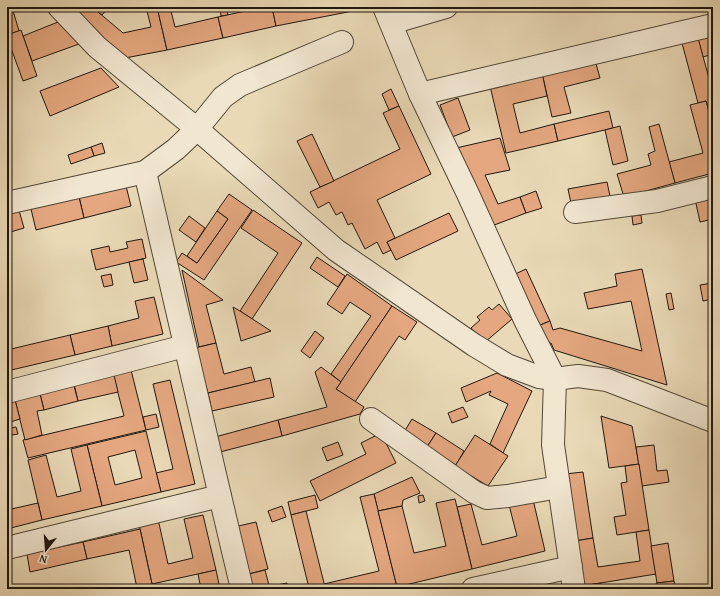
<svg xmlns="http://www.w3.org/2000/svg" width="720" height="596" viewBox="0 0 720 596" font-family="'Gentium Book Plus',serif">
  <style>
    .building { fill: #e4a77f; stroke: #20170d; fill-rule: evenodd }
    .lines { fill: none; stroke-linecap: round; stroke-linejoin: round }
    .minor-casing { stroke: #524837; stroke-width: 24 }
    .minor { stroke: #f1e6d0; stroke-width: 22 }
  </style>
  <rect width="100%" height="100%" fill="#e9d9b6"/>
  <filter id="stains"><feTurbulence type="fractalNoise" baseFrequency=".005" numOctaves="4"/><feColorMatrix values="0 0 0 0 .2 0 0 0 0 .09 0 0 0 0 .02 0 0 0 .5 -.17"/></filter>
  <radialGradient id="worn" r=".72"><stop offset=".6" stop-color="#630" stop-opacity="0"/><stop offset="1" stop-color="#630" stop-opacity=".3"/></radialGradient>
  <!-- building -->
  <g class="building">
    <path d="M12,7L19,31L7,35V9Z"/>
    <path d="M65,7H92L123,33L151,27L146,7H157L167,50L125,58Z"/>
    <path d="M92,7H109L102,15Z"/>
    <path d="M157,7H170L175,27L218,17L223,38L167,50Z"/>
    <path d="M220,7H226L228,15L221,16Z"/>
    <path d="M259,7H272L276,26L223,38L218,17L259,8Z"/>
    <path d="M272,7H357L358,10L276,26Z"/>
    <path d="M58,22L79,44L32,61L23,36Z"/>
    <path d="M21,30L37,76L23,81L7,37V35Z"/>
    <path d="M713,32V54L703,57L697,36Z"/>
    <path d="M698,38L713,93V107L708,108L706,101L698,103L682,43Z"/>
    <path d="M595,60L600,78L564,87L571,113L552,117L542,73Z"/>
    <path d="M101,68L119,87L50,116L40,91Z"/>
    <path d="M542,73L547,96L513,104L520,133L554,124L558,141L506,153L490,86Z"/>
    <path d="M391,89L399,106L389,110L382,94Z"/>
    <path d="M458,98L470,130L452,137L440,105Z"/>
    <path d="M706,101L713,127V173L675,183L669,162L703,153L690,105Z"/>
    <path d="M399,106L431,174L377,200L395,238L387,242L391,250L383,254L377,242L365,249L352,223L348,225L342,212L336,215L329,202L318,208L310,192L400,149L383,113Z"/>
    <path d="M609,111L613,128L558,141L554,124Z"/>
    <path d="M659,124L675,183L624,197L617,174L651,165L648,154L655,151L649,127Z"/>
    <path d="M620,126L628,161L613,165L605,130Z"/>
    <path d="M312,134L334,181L320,187L297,141Z"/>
    <path d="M500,138L510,170L485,175L498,204L520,197L526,213L489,227L456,148Z"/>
    <path d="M102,143L105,153L94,156L91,147Z"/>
    <path d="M91,147L94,156L71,164L68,155Z"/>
    <path d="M607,182L610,196L571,203L568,189Z"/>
    <path d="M126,186L131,206L84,218L79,197Z"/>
    <path d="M536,191L542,208L526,213L520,197Z"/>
    <path d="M229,194L252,210L204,280L176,262L182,253L197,263L228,219L217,211Z"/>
    <path d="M713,194V219L700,222L695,199Z"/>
    <path d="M79,197L84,218L36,230L31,209Z"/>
    <path d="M18,207L24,228L7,233V210Z"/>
    <path d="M253,210L302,243L252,319L240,311L278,253L241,228Z"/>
    <path d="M217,211L228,219L197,263L187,256Z"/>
    <path d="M449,213L458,231L396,260L387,242Z"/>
    <path d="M641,215L642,223L633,225L632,216Z"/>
    <path d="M189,216L205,228L196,242L179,230Z"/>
    <path d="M142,239L146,258L96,270L91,250L109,246L110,252L128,248L126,242Z"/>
    <path d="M317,257L345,276L338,287L310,268Z"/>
    <path d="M143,259L148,280L134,283L129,262Z"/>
    <path d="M526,269L550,321L533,328L509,277Z"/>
    <path d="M642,269L667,385L554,350L551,343L542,346L533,328L550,321L553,330L560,328L642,351L631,301L588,309L584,293L617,286L615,274Z"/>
    <path d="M182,270L223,300L206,305L216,343L199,347Z"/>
    <path d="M111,274L113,285L104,287L101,276Z"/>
    <path d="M347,274L392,306L341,382L331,374L371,316L350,302L342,314L327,304Z"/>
    <path d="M713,283V299L703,301L700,285Z"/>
    <path d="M671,293L674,309L669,310L666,294Z"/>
    <path d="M154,297L163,334L112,346L108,326L139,318L135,301Z"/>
    <path d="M499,304L512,319L484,343L471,328L480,320L477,317L489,307L492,310Z"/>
    <path d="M392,306L417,322L405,340L399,336L355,402L336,389Z"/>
    <path d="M233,307L240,311L271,331L241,341Z"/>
    <path d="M108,326L112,346L75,355L70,335Z"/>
    <path d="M315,331L324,338L310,358L301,351Z"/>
    <path d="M70,335L75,355L7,371V350Z"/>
    <path d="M216,343L224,374L251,367L255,382L208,393L195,348Z"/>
    <path d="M321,367L341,382L336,389L364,407L360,414L282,436L278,420L327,407L315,372Z"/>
    <path d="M131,370L146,430L28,458L23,440L124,416L113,374Z"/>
    <path d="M497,373L532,391L503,453L490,444L508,404L489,395L491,391L466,402L461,388Z"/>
    <path d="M114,375L118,392L78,401L74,384Z"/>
    <path d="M270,378L274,397L212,411L208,393Z"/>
    <path d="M170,380L195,484L161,492L156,473L173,469L153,384Z"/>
    <path d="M74,386L78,401L44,410L40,394Z"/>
    <path d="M40,394L44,410L37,411L42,435L25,440L15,400Z"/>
    <path d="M15,400L20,419L7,423V401Z"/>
    <path d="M463,407L468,417L452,423L448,413Z"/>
    <path d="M156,414L159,427L146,430L143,417Z"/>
    <path d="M601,416L632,426L639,464L609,468Z"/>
    <path d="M412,419L436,433L427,447L404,432Z"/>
    <path d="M278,420L282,436L220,452L215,437Z"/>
    <path d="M16,427L18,434L12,435L10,428Z"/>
    <path d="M146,431L161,492L102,506L87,445ZM135,450L142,478L115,485L108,457Z"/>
    <path d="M381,433L396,463L320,501L310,481L366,454L361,443Z"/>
    <path d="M436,433L464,451L456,465L427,447Z"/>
    <path d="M475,435L508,456L488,486L455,466Z"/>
    <path d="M338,442L343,455L327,461L322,448Z"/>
    <path d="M87,445L102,506L42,520L28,460L46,455L57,497L81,491L71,449Z"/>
    <path d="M654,445L657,471L667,470L669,482L642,486L636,447Z"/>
    <path d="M639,464L649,530L617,535L614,517L626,515L621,483L627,482L625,466Z"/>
    <path d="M583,472L593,538L575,541L565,474Z"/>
    <path d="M412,477L420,493L403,500L402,506L378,511L374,494Z"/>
    <path d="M374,494L397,587L388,589H325L324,584L379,571L360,497Z"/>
    <path d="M315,495L318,508L291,515L288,502Z"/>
    <path d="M423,495L425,501L419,503L418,496Z"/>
    <path d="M532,495L545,551L472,569L457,507L471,504L482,545L517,536L508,501Z"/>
    <path d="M455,499L472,569L397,587L378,511L402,506L414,553L446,546L436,503Z"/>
    <path d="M38,503L42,520L7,529V510Z"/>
    <path d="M282,506L286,517L272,522L268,511Z"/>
    <path d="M306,511L324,583L325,589H304L309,588L291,515Z"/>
    <path d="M203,515L216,570L152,584L139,524L158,519L168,564L193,558L184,519Z"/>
    <path d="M256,522L268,569L245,575L234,527Z"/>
    <path d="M140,529L152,584L137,588L129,550L87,559L83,542Z"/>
    <path d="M649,530L656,574L582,586L575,541L593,538L598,567L640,561L636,532Z"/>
    <path d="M83,542L87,559L30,572L27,554Z"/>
    <path d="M668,543L674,581L657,583L651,546Z"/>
    <path d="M216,570L220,589H201L198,574Z"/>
    <path d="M265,570L270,589H249L245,575Z"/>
    <path d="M674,581L676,589H657L656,583Z"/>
    <path d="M287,583L288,589H273L272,586Z"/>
    <path d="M601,583L602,589H583L582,586Z"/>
  </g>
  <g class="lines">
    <defs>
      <g id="minor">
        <path d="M59,7L97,47L197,129L336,250L474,345L507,365L539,377L555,379L578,376L607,380L713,421"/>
        <path d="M384,7L420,94L468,194L525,320L555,379L553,445L574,589"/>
        <path d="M391,23L446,7"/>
        <path d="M420,94L713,25"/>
        <path d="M145,172L176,149L197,129L223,97L240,85L342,42"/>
        <path d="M7,203L145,172L220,496L7,548"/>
        <path d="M575,212L657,201L713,187"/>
        <path d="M7,392L185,346"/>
        <path d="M371,419L474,492L487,498L508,496L559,487"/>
        <path d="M220,496L242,589"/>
        <path d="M473,589L571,567"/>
      </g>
    </defs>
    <!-- minor casing -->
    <use href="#minor" class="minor-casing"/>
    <!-- minor -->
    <use href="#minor" class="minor"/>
  </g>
  <!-- margin -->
  <rect width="720" height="596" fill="none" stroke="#e9d9b6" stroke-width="24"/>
  <rect x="8" y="8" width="704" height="580" fill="none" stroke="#20170d" stroke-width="2"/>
  <rect x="12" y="12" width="696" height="572" fill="none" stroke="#20170d"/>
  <!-- north arrow -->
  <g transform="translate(46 550) rotate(197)" stroke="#f1e6d0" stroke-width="3" paint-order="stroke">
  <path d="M0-3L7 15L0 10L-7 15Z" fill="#20170d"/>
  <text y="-6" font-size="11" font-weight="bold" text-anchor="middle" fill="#20170d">N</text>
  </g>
  <rect width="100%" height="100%" filter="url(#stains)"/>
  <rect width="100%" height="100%" fill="url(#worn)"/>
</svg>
